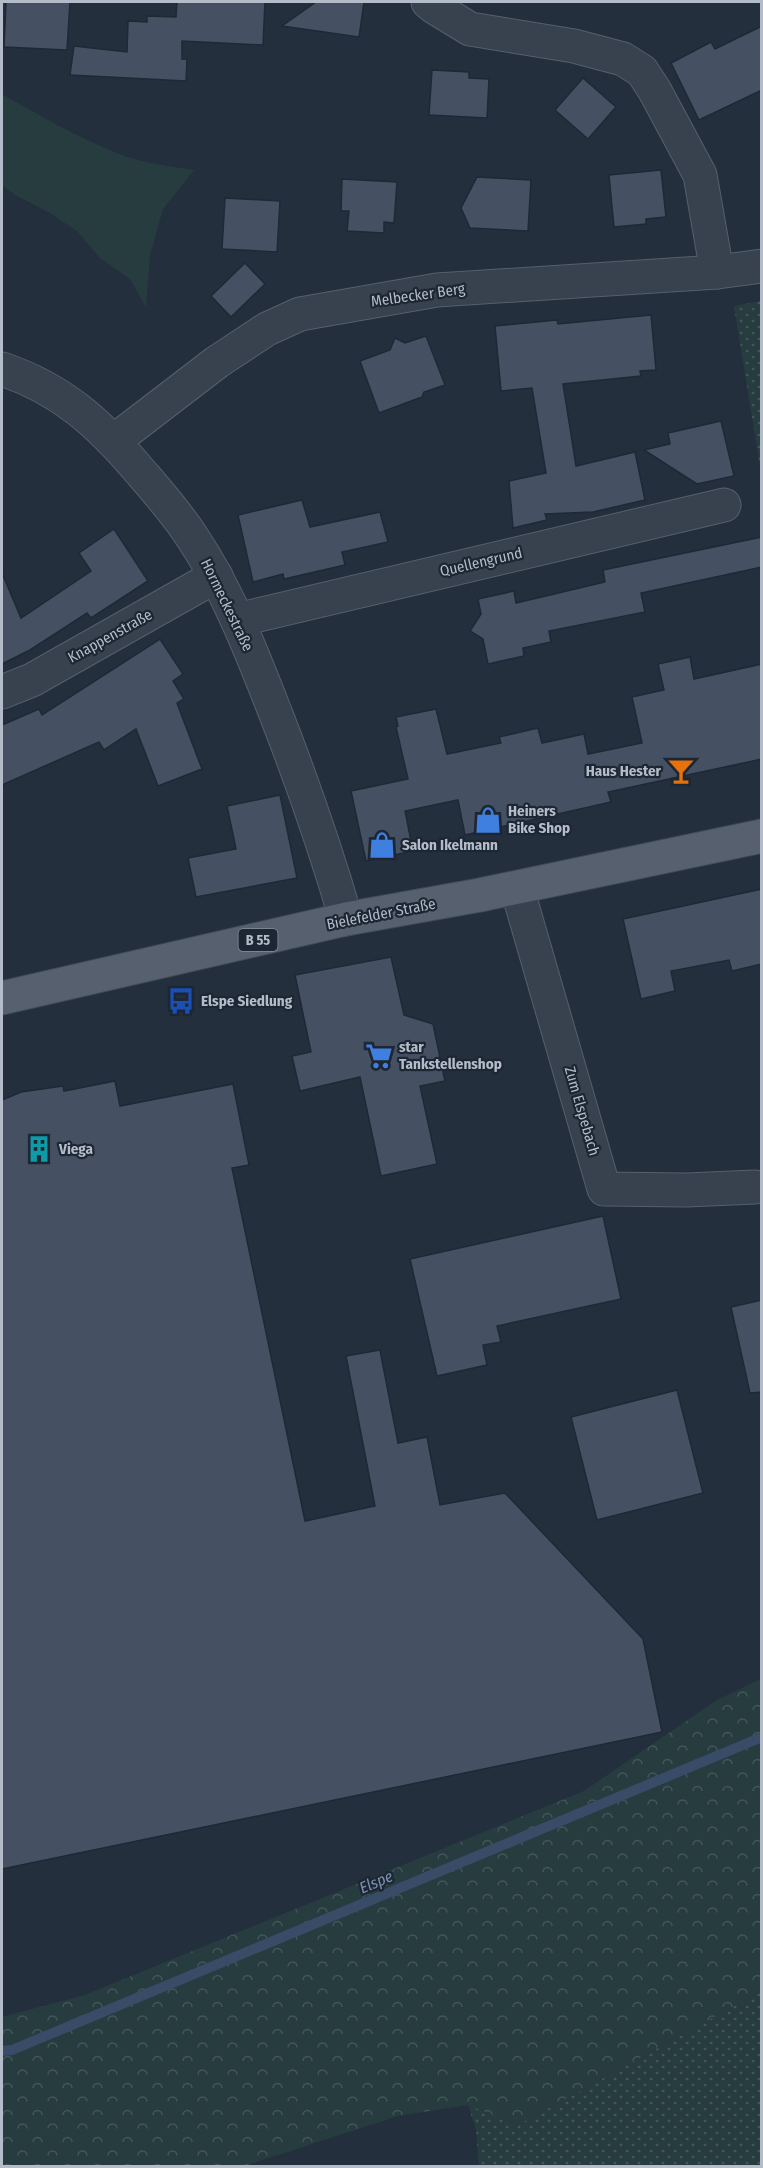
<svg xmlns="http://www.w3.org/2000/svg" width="763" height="2168" viewBox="0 0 763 2168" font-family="'Fira Sans Condensed',sans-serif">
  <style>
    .grass { fill: url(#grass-dots) }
    .forest { fill: url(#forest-crowns) }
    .park { fill: #263c3f }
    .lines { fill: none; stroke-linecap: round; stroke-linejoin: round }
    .stream { stroke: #394c67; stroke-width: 10 }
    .building { fill: #455162; stroke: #1f2835; stroke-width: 1.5 }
    .minor-casing { stroke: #565f6c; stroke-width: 35 }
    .primary-casing { stroke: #414a57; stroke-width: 35 }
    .minor { stroke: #38414e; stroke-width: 33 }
    .primary { stroke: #56606e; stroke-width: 33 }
    .labels { text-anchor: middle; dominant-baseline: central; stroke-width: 4.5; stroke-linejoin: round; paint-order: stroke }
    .shield { fill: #1d2633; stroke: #878f9c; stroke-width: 1.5 }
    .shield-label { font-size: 14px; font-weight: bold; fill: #b4bcc9 }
    .street-label { font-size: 15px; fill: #b4bcc9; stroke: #1d2633 }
    .poi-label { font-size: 15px; font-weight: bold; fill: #b4bcc9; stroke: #1d2633; text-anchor: start }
    .water-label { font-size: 16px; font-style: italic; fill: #7c92b1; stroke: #1d2633 }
  </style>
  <defs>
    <pattern id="grass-dots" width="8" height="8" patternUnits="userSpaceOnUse" patternTransform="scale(1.5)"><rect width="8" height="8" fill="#263c3f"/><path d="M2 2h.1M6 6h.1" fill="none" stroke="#435659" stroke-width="1.8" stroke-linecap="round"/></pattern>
    <pattern id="forest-crowns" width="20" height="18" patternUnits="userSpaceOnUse" patternTransform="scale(1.5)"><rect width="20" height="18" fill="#263c3f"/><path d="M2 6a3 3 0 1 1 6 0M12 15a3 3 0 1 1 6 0" fill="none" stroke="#435659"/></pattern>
  </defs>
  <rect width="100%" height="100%" fill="#242f3e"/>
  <!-- grass -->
  <g class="grass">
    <path d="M761,301H762L761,472L734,306Z"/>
    <path d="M761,1991V2166H479L476,2130L468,2105L518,2125Z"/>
  </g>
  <!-- forest -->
  <path class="forest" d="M761,1679V1991L518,2125L468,2105L398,2116L244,2166H2V2017L85,1995L584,1791L717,1700Z"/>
  <!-- park -->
  <path class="park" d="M2,94C39,115 77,137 117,153C141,163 168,166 194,170L163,209L150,255L146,307L130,279L100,258L78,232L50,213L15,195L2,185Z"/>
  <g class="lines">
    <!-- stream -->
    <path class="stream" d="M2,2051L12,2050L762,1737"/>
  </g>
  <!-- building -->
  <g class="building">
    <path d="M6,2H70L67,50L4,47Z"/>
    <path d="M177,2H265L263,45L182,41V59H187L186,81L70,75L74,46L127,52L128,21L147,22V16L176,17Z"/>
    <path d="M316,2H364L359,37L282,26Z"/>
    <path d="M762,26V90L699,120L671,63L711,42L715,49Z"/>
    <path d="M432,70L469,72V78L489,79L487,118L429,115Z"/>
    <path d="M583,78L616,107L588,139L555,110Z"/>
    <path d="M661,170L666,217L646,219V224L614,227L609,175Z"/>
    <path d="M477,177L531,180L528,231L470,228L461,208Z"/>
    <path d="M342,179L397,182L394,223L384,222V233L347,231L349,211H341Z"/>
    <path d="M225,198L280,201L277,252L222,249Z"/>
    <path d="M245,263L265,284L231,317L211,296Z"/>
    <path d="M651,315L656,370L640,371L641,376L563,384L576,466L635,452L645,500L593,512L545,514L547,520L513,528L509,481L546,473L532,388L501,391L495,326L557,320L558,324Z"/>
    <path d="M426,336L445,385L424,392L422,397L379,413L360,361L390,350L395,338L405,343Z"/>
    <path d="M721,421L734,476L697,484L644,450L670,444L668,433Z"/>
    <path d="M302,500L310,527L380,512L388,542L342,552L345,565L284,579L283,574L253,582L238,515Z"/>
    <path d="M114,529L148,581L91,618L87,613L30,650L2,664V573L21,618L91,571L79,553Z"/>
    <path d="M762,537V567L641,593L645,612L549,631L551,642L523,648L524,656L488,664L483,639L470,631L481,614L478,599L514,591L516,603L605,582L603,570Z"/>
    <path d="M160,639L183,674L173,681L184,699L177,703L202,769L158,786L136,729L104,750L99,742L2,785V725L39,709L42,715Z"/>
    <path d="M690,657L694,679L762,664V759L608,792L611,802L465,835L458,800L405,811L413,851L366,861L351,791L408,779L396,727L398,726L396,717L436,709L447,754L501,743L499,737L538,728L542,743L584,734L588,754L642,743L632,697L664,690L658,664Z"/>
    <path d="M280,795L297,878L196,897L188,858L236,849L227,806Z"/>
    <path d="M762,889V964L732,971L729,960L671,971L675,991L641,999L623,919Z"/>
    <path d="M391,957L404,1015L433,1024L445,1081L420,1086L437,1164L381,1176L360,1077L300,1091L292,1056L311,1052L295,975Z"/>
    <path d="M115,1081L120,1106L233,1084L249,1165L232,1168L305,1521L375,1506L346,1356L380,1350L398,1443L427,1437L440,1505L505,1493L643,1639L662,1732L2,1869V1100L21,1092L63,1086L64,1091Z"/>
    <path d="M603,1216L621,1299L497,1326L501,1342L483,1345L487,1365L437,1376L410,1259Z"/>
    <path d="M762,1300V1392L750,1393L731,1307Z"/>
    <path d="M677,1390L703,1493L597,1520L571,1417Z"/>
  </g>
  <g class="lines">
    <defs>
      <g id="minor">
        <path d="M428,2L434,7L470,29L574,46L623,59L642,71L655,91L700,175L717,272"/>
        <path d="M2,369C61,389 98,422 138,469C157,491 176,512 192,537C229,592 253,656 277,717C303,784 326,850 346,919"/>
        <path d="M114,441L217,362L267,329L300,314L437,290L717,272L762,266"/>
        <path d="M237,620L724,505"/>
        <path d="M2,692L32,680L216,576"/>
        <path d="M517,888L604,1189L687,1190L755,1187"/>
      </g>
      <path id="primary" d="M2,998L346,919L480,895L762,836"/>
    </defs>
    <!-- minor casing -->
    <use href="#minor" class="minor-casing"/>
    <!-- primary casing -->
    <use href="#primary" class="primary-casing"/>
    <!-- minor -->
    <use href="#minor" class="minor"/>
    <!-- primary -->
    <use href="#primary" class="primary"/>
  </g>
  <!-- icons -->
  <defs>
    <symbol id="bar-bare" viewBox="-9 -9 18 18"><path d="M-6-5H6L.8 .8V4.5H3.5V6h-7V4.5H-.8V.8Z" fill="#e8710a" stroke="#1d2633" stroke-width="2.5" paint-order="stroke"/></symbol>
    <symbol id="shop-bare" viewBox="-9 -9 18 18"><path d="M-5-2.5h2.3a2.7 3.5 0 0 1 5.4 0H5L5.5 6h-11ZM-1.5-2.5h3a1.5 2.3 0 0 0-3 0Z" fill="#3f7fe0" stroke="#1d2633" stroke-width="2.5" paint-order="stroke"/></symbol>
    <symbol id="bus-bare" viewBox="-9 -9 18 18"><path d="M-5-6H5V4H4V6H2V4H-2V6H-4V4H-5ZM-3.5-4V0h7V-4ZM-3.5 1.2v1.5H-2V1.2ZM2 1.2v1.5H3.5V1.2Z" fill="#1a4fb4" stroke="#1d2633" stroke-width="2.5" paint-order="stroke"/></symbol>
    <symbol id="supermarket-bare" viewBox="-9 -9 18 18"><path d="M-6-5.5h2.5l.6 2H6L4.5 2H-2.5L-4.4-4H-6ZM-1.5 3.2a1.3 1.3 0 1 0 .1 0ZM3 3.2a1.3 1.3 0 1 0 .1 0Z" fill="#3f7fe0" stroke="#1d2633" stroke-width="2.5" paint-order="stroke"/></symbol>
    <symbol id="building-bare" viewBox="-9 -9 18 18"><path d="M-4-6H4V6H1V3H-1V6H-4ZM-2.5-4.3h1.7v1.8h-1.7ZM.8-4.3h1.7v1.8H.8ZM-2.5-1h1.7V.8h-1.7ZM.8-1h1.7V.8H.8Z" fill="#0f9aa8" stroke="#1d2633" stroke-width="2.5" paint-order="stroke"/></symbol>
  </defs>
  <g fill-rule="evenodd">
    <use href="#bar-bare" x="662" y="752" width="38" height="38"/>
    <use href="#shop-bare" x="469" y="801" width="38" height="38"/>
    <use href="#shop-bare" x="363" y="826" width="38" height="38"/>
    <use href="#bus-bare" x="162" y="982" width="38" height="38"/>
    <use href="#supermarket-bare" x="360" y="1037" width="38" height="38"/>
    <use href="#building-bare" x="20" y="1130" width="38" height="38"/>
  </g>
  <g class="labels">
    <!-- shield labels -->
    <rect class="shield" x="238.5" y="929" width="39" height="22" rx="4.5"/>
    <g class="shield-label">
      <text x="258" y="940">B 55</text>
    </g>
    <!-- street labels -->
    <g class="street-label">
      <text transform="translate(418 295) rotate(-8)">Melbecker Berg</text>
      <text transform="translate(481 562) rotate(-13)">Quellengrund</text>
      <text transform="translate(227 605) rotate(64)">Hormeckestraße</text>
      <text transform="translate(110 636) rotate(-29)">Knappenstraße</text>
      <text transform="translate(381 914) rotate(-11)">Bielefelder Straße</text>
      <text transform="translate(582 1111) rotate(74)">Zum Elspebach</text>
    </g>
    <!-- poi labels -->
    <g class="poi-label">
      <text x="661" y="771" text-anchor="end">Haus Hester</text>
      <text x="508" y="811">Heiners<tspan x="508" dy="17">Bike Shop</tspan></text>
      <text x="402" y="845">Salon Ikelmann</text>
      <text x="201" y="1001">Elspe Siedlung</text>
      <text x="399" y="1047">star<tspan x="399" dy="17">Tankstellenshop</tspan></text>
      <text x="59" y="1149">Viega</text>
    </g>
    <!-- water labels -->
    <g class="water-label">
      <text transform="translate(376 1882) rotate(-23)">Elspe</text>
    </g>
  </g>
  <!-- border -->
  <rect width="763" height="2168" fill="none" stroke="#b4bcc9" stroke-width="6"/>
</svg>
